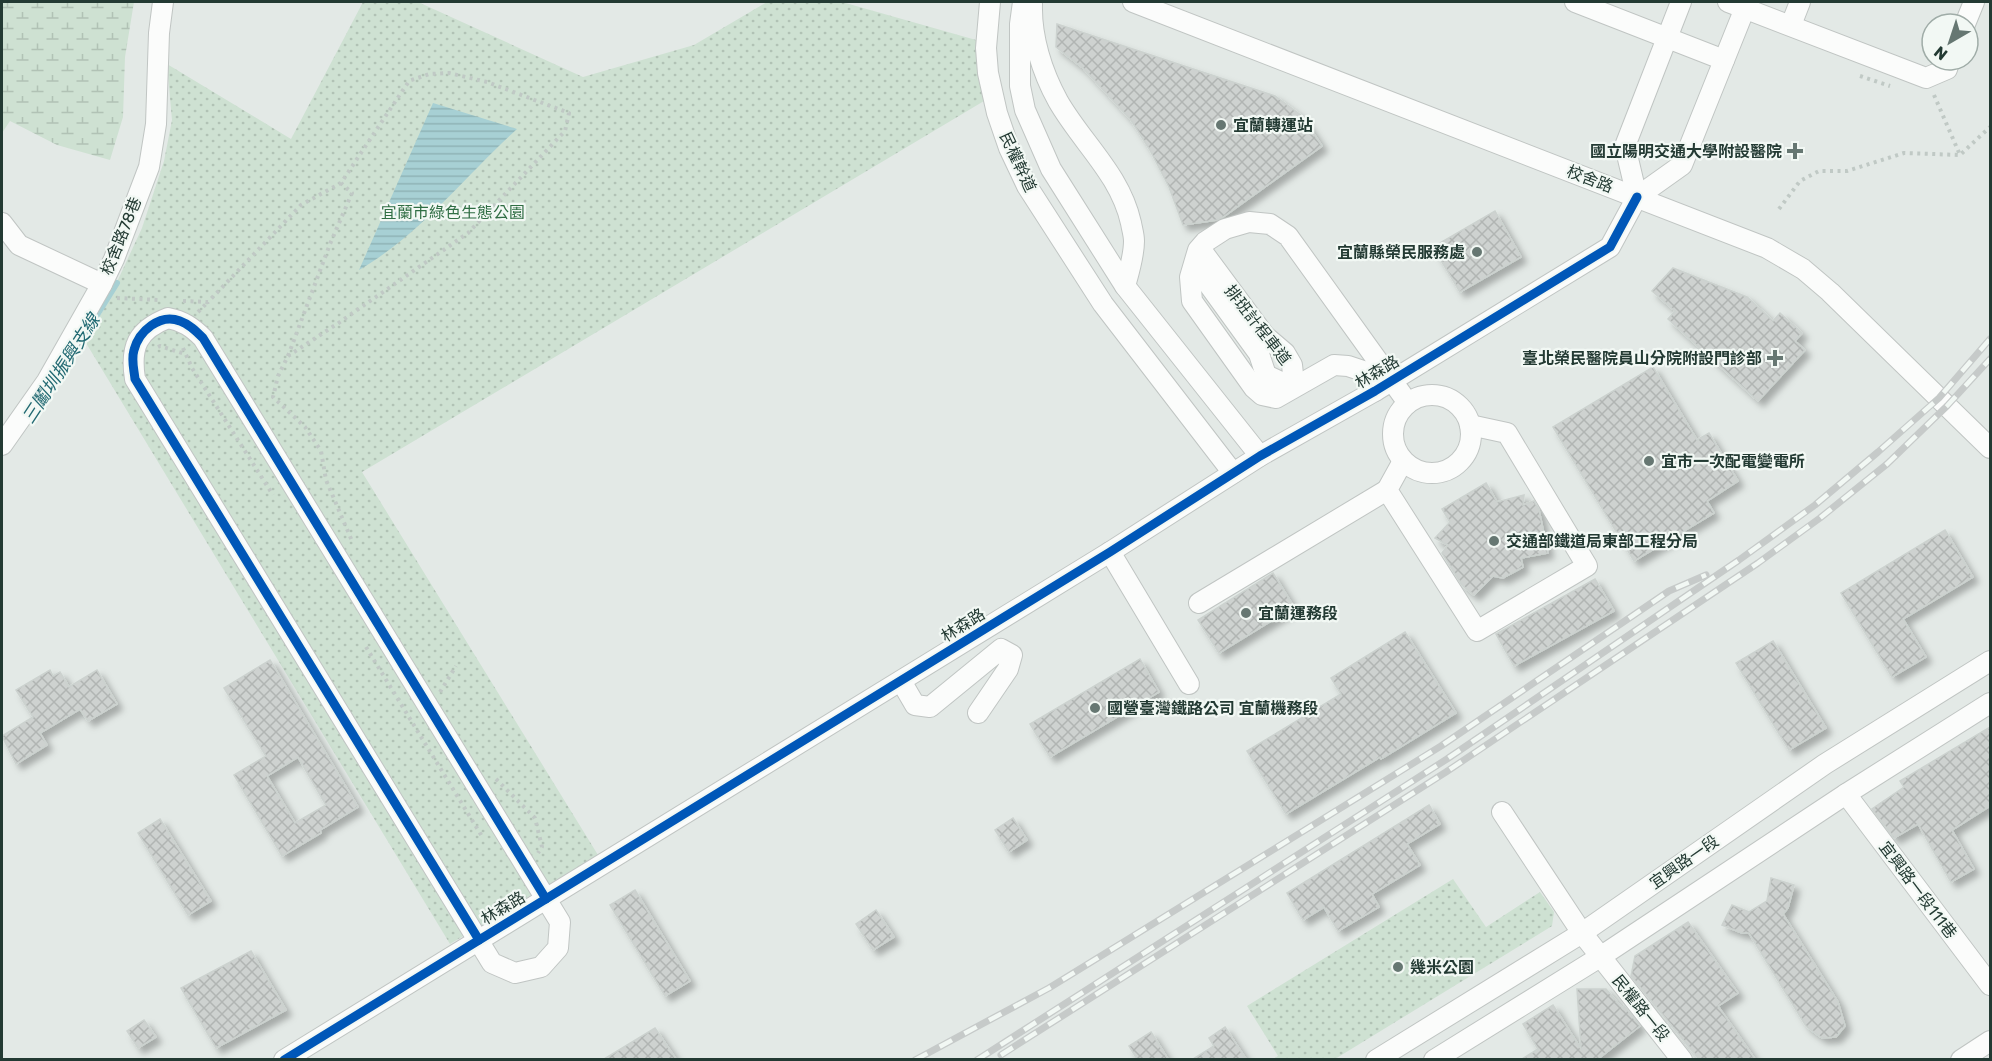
<svg xmlns="http://www.w3.org/2000/svg" width="1992" height="1061" viewBox="0 0 1992 1061" font-family="Rubik,'Noto Sans TC',sans-serif">
  <style>
    .wetland { fill: url(#wetland-marsh) }
    .park { fill: url(#park-dots) }
    .water { fill: url(#water-rules) }
    .lines { fill: none; stroke-linecap: round; stroke-linejoin: round }
    .stream { stroke: #a7d0d4; stroke-width: 6 }
    .building { fill: url(#building-cross-hatch); stroke: #ccd2cf; stroke-width: 1.5; fill-rule: evenodd; filter: url(#shadow) }
    .minor-casing { stroke: #c0c5c3; stroke-width: 22 }
    .path { stroke: #c0c9c5; stroke-width: 4; stroke-dasharray: 3 4.5; stroke-linecap: butt }
    .minor { stroke: #fbfcfb; stroke-width: 20 }
    .rail-casing { stroke: #c6cac9; stroke-width: 7 }
    .rail { stroke: #f2f8f4; stroke-width: 4.5; stroke-dasharray: 14; stroke-linecap: butt }
    .cycleway-casing { stroke: #f2f8f4; stroke-width: 13 }
    .cycleway { stroke: #0057b8; stroke-width: 9 }
    .poi-dot { fill: #667772; stroke: #f2f8f4; stroke-width: 2 }
    .labels { text-anchor: middle; dominant-baseline: central; stroke-width: 4.5; stroke-linejoin: round; paint-order: stroke }
    .poi-label { font-size: 16px; font-weight: bold; fill: #233a33; stroke: #f2f8f4; text-anchor: start }
    .street-label { font-size: 16px; fill: #233a33; stroke: #f2f8f4 }
    .park-label { font-size: 16px; fill: #306e44; stroke: #f2f8f4 }
    .water-label { font-size: 18px; font-style: italic; fill: #216972; stroke: #f2f8f4 }
  </style>
  <defs>
    <pattern id="wetland-marsh" width="20" height="14" patternUnits="userSpaceOnUse" patternTransform="scale(1.5)"><rect width="20" height="14" fill="#cee1d2"/><path d="M1 5h8M5 5V1M11 12h8M15 12V8" fill="none" stroke="#b1c2b5"/></pattern>
    <pattern id="park-dots" width="8" height="8" patternUnits="userSpaceOnUse" patternTransform="scale(1.5)"><rect width="8" height="8" fill="#cee1d2"/><path d="M2 2h.1M6 6h.1" fill="none" stroke="#b1c2b5" stroke-width="1.8" stroke-linecap="round"/></pattern>
    <pattern id="water-rules" width="6" height="5" patternUnits="userSpaceOnUse" patternTransform="scale(1.5)"><rect width="6" height="5" fill="#a7d0d4"/><path d="M0 2.5h6" fill="none" stroke="#8fb3b6"/></pattern>
    <pattern id="building-cross-hatch" width="8" height="8" patternUnits="userSpaceOnUse" patternTransform="scale(1.5)"><rect width="8" height="8" fill="#ced2d0"/><path d="M0 0l8 8M0 8l8-8" fill="none" stroke="#b1b5b3"/></pattern>
    <filter id="shadow"><feDropShadow dx="5.5" dy="5.5" stdDeviation="3" flood-color="#0004"/></filter>
  </defs>
  <rect width="100%" height="100%" fill="#e3e9e6"/>
  <!-- wetland -->
  <path class="wetland" d="M2,2H134L125,57L123,117L110,160L57,145L10,121L2,133Z"/>
  <!-- park -->
  <g class="park">
    <path d="M363,2H418L583,77L694,45L767,2H842L976,40L984,101L362,472L598,855L450,944L86,343L110,297L142,228L164,161L172,120L167,64L291,139Z"/>
    <path d="M1453,879L1486,927L1540,892L1554,912L1552,926L1335,1059H1273L1278,1056L1247,1006Z"/>
  </g>
  <!-- water -->
  <path class="water" d="M433,103L517,129C465,176 421,234 359,270Z"/>
  <g class="lines">
    <!-- stream -->
    <path class="stream" d="M77,347L117,283"/>
  </g>
  <!-- building -->
  <g class="building">
    <path d="M1057,24L1275,96L1302,116L1322,146L1223,217L1217,220L1183,225L1169,187L1150,150L1131,120L1083,68L1056,47Z"/>
    <path d="M1495,211L1521,257L1460,292L1433,247Z"/>
    <path d="M1673,268L1747,297L1773,321L1780,313L1802,333L1795,341L1805,350L1758,401L1668,319L1675,311L1652,291Z"/>
    <path d="M1653,367L1697,440L1709,433L1738,481L1707,501L1714,513L1634,561L1553,427Z"/>
    <path d="M1486,483L1497,502L1524,495L1523,505L1534,501L1539,510L1548,553L1521,558L1523,567L1503,578L1493,576L1474,595L1462,585L1442,553L1448,545L1435,538L1450,522L1442,509Z"/>
    <path d="M1945,530L1973,577L1903,619L1926,657L1892,677L1841,593Z"/>
    <path d="M1273,573L1294,607L1219,653L1198,620Z"/>
    <path d="M1595,579L1614,611L1514,666L1496,634Z"/>
    <path d="M1405,632L1456,713L1381,759L1380,757L1286,814L1247,751L1341,694L1331,678Z"/>
    <path d="M1773,641L1826,728L1789,750L1736,663Z"/>
    <path d="M1140,659L1159,692L1050,757L1030,724Z"/>
    <path d="M270,660L358,807L320,830L321,833L282,856L234,775L266,756L224,688ZM298,757L326,805L295,823L267,776Z"/>
    <path d="M50,670L53,676L60,672L69,687L97,670L117,704L88,721L80,709L40,733L47,745L16,764L2,736L33,717L16,690Z"/>
    <path d="M1990,727V806L1952,830L1974,869L1951,882L1918,824L1894,838L1872,809L1904,787L1900,781Z"/>
    <path d="M1429,805L1440,824L1407,844L1420,865L1372,894L1379,907L1338,931L1324,907L1303,920L1287,893Z"/>
    <path d="M1013,818L1027,840L1009,852L995,830Z"/>
    <path d="M160,819L211,901L188,915L138,833Z"/>
    <path d="M1771,878L1794,885L1788,908L1783,914L1838,1002L1845,1026L1836,1037L1822,1038L1806,1026L1749,933H1742L1722,925L1732,905L1749,912L1767,901Z"/>
    <path d="M635,890L690,981L665,996L610,905Z"/>
    <path d="M876,910L894,937L873,950L856,924Z"/>
    <path d="M1688,922L1738,993L1718,1006L1755,1059H1699L1631,976L1635,956Z"/>
    <path d="M251,951L286,1010L216,1048L181,988Z"/>
    <path d="M1577,989H1606L1623,1009L1624,1006L1640,1026L1598,1059H1522L1538,1049L1523,1024L1553,1005L1581,1049Z"/>
    <path d="M144,1020L156,1037L138,1048L127,1031Z"/>
    <path d="M1225,1027L1246,1059H1193L1214,1046L1209,1038Z"/>
    <path d="M655,1028L676,1059H604Z"/>
    <path d="M1151,1032L1168,1059H1137L1129,1046Z"/>
  </g>
  <g class="lines">
    <defs>
      <g id="minor">
        <path d="M990,2L986,48L988,73L997,113L1009,148L1027,186L1103,304L1233,473"/>
        <path d="M1023,2L1020,24V86L1025,110L1051,169L1125,286L1260,456"/>
        <path d="M1133,2L1767,248L1803,269L1830,292L1990,448"/>
        <path d="M1575,2L1724,60"/>
        <path d="M1728,2L1926,78L1947,69L1950,60"/>
        <path d="M1032,4C1031,37 1042,72 1058,101C1082,143 1120,174 1131,223C1132,229 1134,235 1134,241C1134,256 1129,272 1125,286"/>
        <path d="M1965,24L1974,2"/>
        <path d="M1791,25L1800,2"/>
        <path d="M1637,197L1625,146L1681,2"/>
        <path d="M2,223L19,245L102,284"/>
        <path d="M1201,274L1259,354L1266,375L1283,383L1291,379L1293,374L1292,365L1285,353L1265,336L1202,251"/>
        <path d="M168,318C183,321 192,327 203,338L560,922L558,948L541,967L515,973L492,963L135,379C130,347 137,330 168,318Z"/>
        <path d="M1375,391L1363,371L1348,366L1334,365L1276,398L1262,395L1254,388L1192,301L1190,277L1198,250L1205,242L1225,229L1249,222L1270,224L1288,236L1408,403"/>
        <circle cx="1432" cy="434" r="39"/>
        <path d="M2,445L47,381L102,284L114,259L149,167L156,124L159,33L163,2"/>
        <path d="M1403,461L1387,490L1477,631L1587,566L1507,433L1470,425"/>
        <path d="M1110,552L1189,684"/>
        <path d="M1199,603L1387,490"/>
        <path d="M901,681L915,705L930,707L1001,649L1012,655L1008,669L978,713"/>
        <path d="M1846,794L1990,985"/>
        <path d="M1502,812L1582,933L1682,1060"/>
        <path d="M284,1060L1110,552L1260,456L1375,391L1610,247L1637,197L1682,165L1745,8"/>
        <path d="M1376,1060L1582,933L1825,764L1990,661"/>
        <path d="M1434,1060L1600,957L1846,794L1990,703"/>
        <path d="M1961,1060L1990,1041"/>
      </g>
    </defs>
    <!-- minor casing -->
    <use href="#minor" class="minor-casing"/>
    <!-- path -->
    <g class="path">
      <path d="M1860,76L1890,86"/>
      <path d="M1934,95L1960,155"/>
      <path d="M1779,209L1800,181L1819,171H1847L1904,153L1960,155L1990,127"/>
      <path d="M117,298L160,300"/>
      <path d="M183,301L208,302L301,205L341,183L409,81L429,74L449,73L487,82L569,113L565,131L468,233L337,324L288,356L278,376L273,397L305,427L321,451L326,480L352,541"/>
      <path d="M198,312L208,302"/>
      <path d="M158,347L160,346L185,354"/>
      <path d="M183,348L192,368L273,495"/>
      <path d="M288,356L330,244L352,193L341,183"/>
      <path d="M366,647L483,838"/>
      <path d="M440,692L456,666"/>
      <path d="M496,779L535,818L542,847L538,853"/>
    </g>
    <!-- minor -->
    <use href="#minor" class="minor"/>
    <defs>
      <g id="rail">
        <path d="M1001,1055L1446,772L1758,563L1820,518L1887,464L1947,406L1990,359"/>
        <path d="M915,1060L1049,988L1441,746L1669,591L1706,575"/>
        <path d="M977,1060L1447,759L1739,560L1815,505L1878,452L1939,398L1990,339"/>
      </g>
    </defs>
    <!-- rail casing -->
    <use href="#rail" class="rail-casing"/>
    <!-- rail -->
    <use href="#rail" class="rail"/>
    <defs>
      <g id="cycleway">
        <path d="M479,940L135,379C134,369 131,360 134,350C139,331 160,313 180,321C189,324 196,331 203,338L546,899"/>
        <path d="M284,1060L1110,552L1260,456L1375,391L1610,247L1637,197"/>
      </g>
    </defs>
    <!-- cycleway casing -->
    <use href="#cycleway" class="cycleway-casing"/>
    <!-- cycleway -->
    <use href="#cycleway" class="cycleway"/>
  </g>
  <!-- markers -->
  <g class="poi-dot">
    <circle cx="1221" cy="125" r="6"/>
    <path d="M1792 142h6v6h6v6h-6v6h-6v-6h-6v-6h6z"/>
    <circle cx="1477" cy="252" r="6"/>
    <path d="M1772 349h6v6h6v6h-6v6h-6v-6h-6v-6h6z"/>
    <circle cx="1649" cy="461" r="6"/>
    <circle cx="1494" cy="541" r="6"/>
    <circle cx="1246" cy="613" r="6"/>
    <circle cx="1095" cy="708" r="6"/>
    <circle cx="1398" cy="967" r="6"/>
  </g>
  <g class="labels">
    <!-- poi labels -->
    <g class="poi-label">
      <text x="1233" y="125">宜蘭轉運站</text>
      <text x="1782" y="151" text-anchor="end">國立陽明交通大學附設醫院</text>
      <text x="1465" y="252" text-anchor="end">宜蘭縣榮民服務處</text>
      <text x="1762" y="358" text-anchor="end">臺北榮民醫院員山分院附設門診部</text>
      <text x="1661" y="461">宜市一次配電變電所</text>
      <text x="1506" y="541">交通部鐵道局東部工程分局</text>
      <text x="1258" y="613">宜蘭運務段</text>
      <text x="1107" y="708">國營臺灣鐵路公司 宜蘭機務段</text>
      <text x="1410" y="967">幾米公園</text>
    </g>
    <!-- street labels -->
    <g class="street-label">
      <text transform="translate(1018 162) rotate(65)">民權幹道</text>
      <text transform="translate(1590 179) rotate(21)">校舍路</text>
      <text transform="translate(121 236) rotate(-68)">校舍路78巷</text>
      <text transform="translate(1258 325) rotate(52)">排班計程車道</text>
      <text transform="translate(1377 372) rotate(-31)">林森路</text>
      <text transform="translate(963 625) rotate(-32)">林森路</text>
      <text transform="translate(1684 862) rotate(-35)">宜興路一段</text>
      <text transform="translate(1918 890) rotate(53)">宜興路一段111巷</text>
      <text transform="translate(503 908) rotate(-31)">林森路</text>
      <text transform="translate(1641 1008) rotate(51)">民權路一段</text>
    </g>
    <!-- park labels -->
    <g class="park-label">
      <text x="453" y="212">宜蘭市綠色生態公園</text>
    </g>
    <!-- water labels -->
    <g class="water-label">
      <text transform="translate(61 369) rotate(-57)">三鬮圳振興支線</text>
    </g>
  </g>
  <!-- border -->
  <rect width="1992" height="1061" fill="none" stroke="#233a33" stroke-width="6"/>
  <!-- north arrow -->
  <g transform="translate(1950 42) rotate(219)"><circle r="28" fill="#f2f8f4" stroke="#9faca7" stroke-width="1.5"/>
  <path d="M0-4.5L10 22L0 15L-10 22Z" fill="#667772"/>
  <text y="-9" font-size="16" font-weight="bold" text-anchor="middle" fill="#233a33">N</text>
  </g>
</svg>
